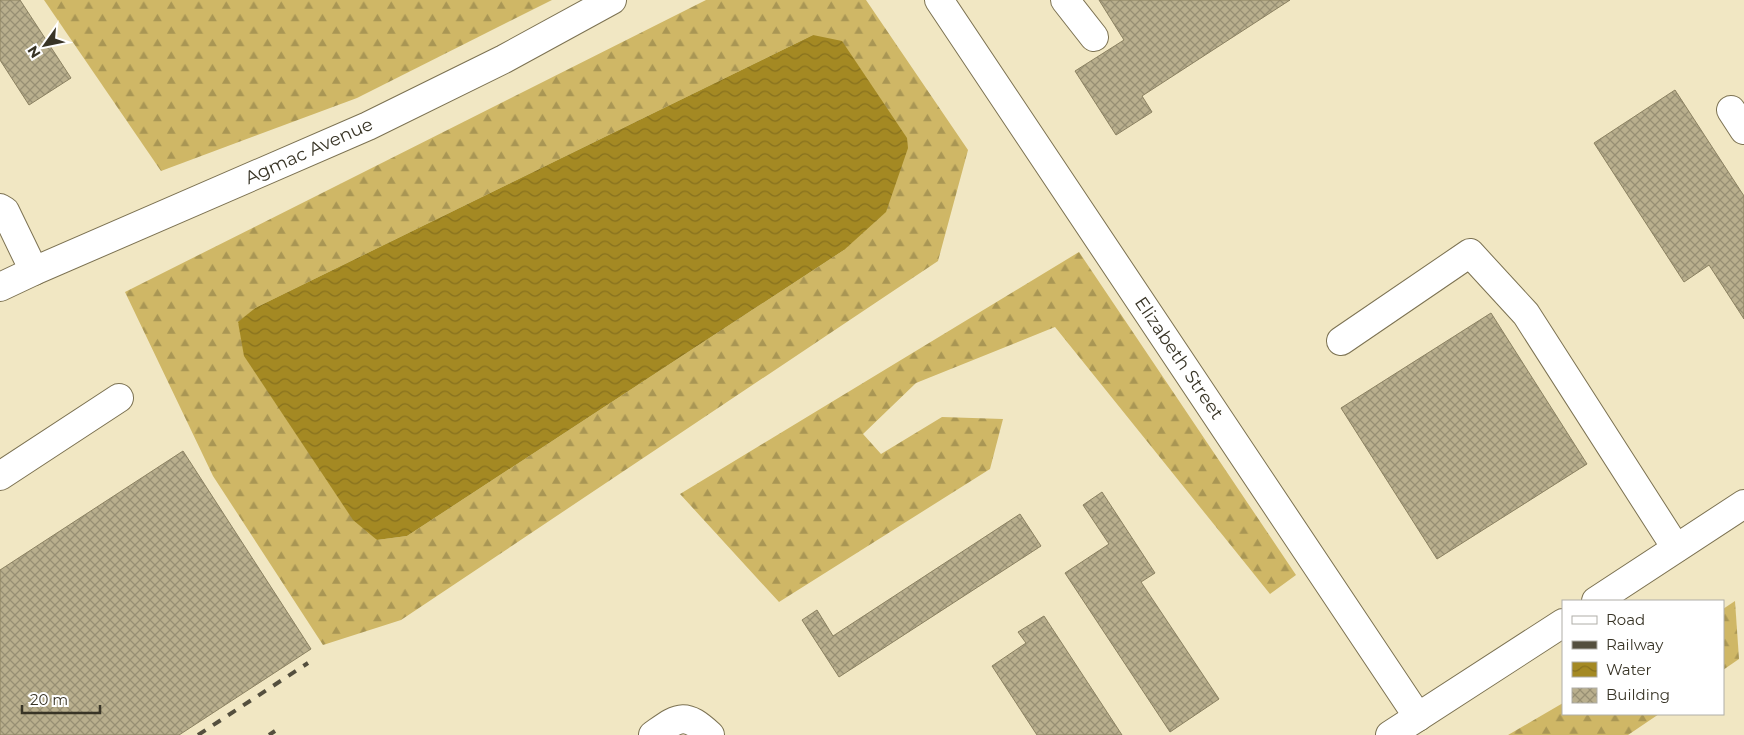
<svg xmlns="http://www.w3.org/2000/svg" width="1744" height="735" viewBox="0 0 1744 735" font-family="Montserrat,sans-serif">
  <style>
    .forest { fill: url(#forest-firs); fill-rule: evenodd }
    .water { fill: url(#water-waves) }
    .building { fill: url(#building-cross-hatch); stroke: #8b8161 }
    .lines { fill: none; stroke-linecap: round; stroke-linejoin: round }
    .minor-casing { stroke: #7c7252; stroke-width: 30 }
    .major-casing { stroke: #7c7252; stroke-width: 30 }
    .minor { stroke: #fff; stroke-width: 28 }
    .major { stroke: #fff; stroke-width: 28 }
    .rail { stroke: #544f3e; stroke-width: 4; stroke-dasharray: 9 9; stroke-linecap: butt }
    .labels { text-anchor: middle; dominant-baseline: central; stroke-width: 4.5; stroke-linejoin: round; paint-order: stroke }
    .street-label { font-size: 18px; fill: #383426; stroke: #fff }
  </style>
  <defs>
    <pattern id="forest-firs" width="22" height="20" patternUnits="userSpaceOnUse" patternTransform="scale(1.25)"><rect width="22" height="20" fill="#cfb766"/><path d="M5 1l3.5 6h-7zM16 11l3.5 6h-7z" fill="#a99654"/></pattern>
    <pattern id="water-waves" width="16" height="10" patternUnits="userSpaceOnUse" patternTransform="scale(1.25)"><rect width="16" height="10" fill="#a48923"/><path d="M0 5q4-4 8 0t8 0" fill="none" stroke="#87711e"/></pattern>
    <pattern id="building-cross-hatch" width="8" height="8" patternUnits="userSpaceOnUse" patternTransform="scale(1.25)"><rect width="8" height="8" fill="#b9af8d"/><path d="M0 0l8 8M0 8l8-8" fill="none" stroke="#978f73"/></pattern>
  </defs>
  <rect width="100%" height="100%" fill="#f1e7c3"/>
  <!-- forest -->
  <g class="forest">
    <path d="M44,0H552L357,98L161,171Z"/>
    <path d="M706,0H866L968,150L938,261L401,620L323,645L213,476L125,292ZM813,35L844,250L407,536L377,540L238,323L255,308Z"/>
    <path d="M1079,252L1296,575L1270,594L1055,327L916,383L863,434L881,454L942,417L1003,419L990,469L779,602L680,494Z"/>
    <path d="M1735,601L1739,659L1723,670V609Z"/>
    <path d="M1563,703V714H1659L1628,735H1508Z"/>
  </g>
  <!-- water -->
  <path class="water" d="M813,35L842,41L907,138L908,148L886,212L844,250L407,536L377,540L353,520L244,356L238,322L255,308Z"/>
  <!-- building -->
  <g class="building">
    <path d="M0,0H20L71,78L29,105L0,60Z"/>
    <path d="M1099,0H1290L1142,96L1152,112L1116,135L1075,71L1124,40Z"/>
    <path d="M1675,90L1744,196V319L1709,265L1684,282L1594,143Z"/>
    <path d="M1491,313L1587,464L1437,559L1341,408Z"/>
    <path d="M183,451L311,649L179,735H0V570Z"/>
    <path d="M1102,492L1155,573L1141,582L1219,699L1170,732L1065,573L1109,544L1083,505Z"/>
    <path d="M1020,514L1041,546L839,677L802,620L817,610L833,636Z"/>
    <path d="M1044,616L1122,735H1037L992,666L1026,643L1018,632Z"/>
  </g>
  <g class="lines">
    <defs>
      <g id="minor">
        <path d="M939,0L1418,717"/>
        <path d="M1065,0L1094,37"/>
        <path d="M1731,110L1744,130"/>
        <path d="M0,208L5,211L34,271"/>
        <path d="M0,287L34,271L368,126L504,59L612,0"/>
        <path d="M1341,341L1470,253L1526,314L1676,548"/>
        <path d="M0,476L119,398"/>
        <path d="M653,735C679,717 684,711 710,735"/>
      </g>
      <g id="major">
        <path d="M1596,601L1744,504"/>
        <path d="M1390,735L1563,623"/>
      </g>
    </defs>
    <!-- minor casing -->
    <use href="#minor" class="minor-casing"/>
    <!-- major casing -->
    <use href="#major" class="major-casing"/>
    <!-- minor -->
    <use href="#minor" class="minor"/>
    <!-- major -->
    <use href="#major" class="major"/>
    <!-- rail -->
    <g class="rail">
      <path d="M198,735L308,663"/>
      <path d="M269,735L275,731"/>
    </g>
  </g>
  <g class="labels">
    <!-- street labels -->
    <g class="street-label">
      <text transform="translate(309 151) rotate(-24)">Agmac Avenue</text>
      <text transform="translate(1179 358) rotate(56)">Elizabeth Street</text>
    </g>
  </g>
  <!-- legend -->
  <rect x="1562" y="600" width="162" height="115" fill="#ffffff" stroke="#afaea8"/>
  <rect x="1572" y="616" width="25" height="8" fill="#ffffff" stroke="#afaea8"/>
  <text x="1606" y="625" font-size="15" fill="#383426">Road</text>
  <rect x="1572" y="641" width="25" height="8" fill="#544f3e" stroke="#afaea8"/>
  <text x="1606" y="650" font-size="15" fill="#383426">Railway</text>
  <rect x="1572" y="662" width="25" height="15" fill="url(#water-waves)" stroke="#afaea8"/>
  <text x="1606" y="675" font-size="15" fill="#383426">Water</text>
  <rect x="1572" y="688" width="25" height="15" fill="url(#building-cross-hatch)" stroke="#afaea8"/>
  <text x="1606" y="700" font-size="15" fill="#383426">Building</text>
  <!-- north arrow -->
  <g transform="translate(45 45) rotate(237)" stroke="#ffffff" stroke-width="4" paint-order="stroke">
  <path d="M0-4L9 19L0 12L-9 19Z" fill="#383426"/>
  <text y="-8" font-size="14" font-weight="bold" text-anchor="middle" fill="#383426">N</text>
  </g>
  <!-- scale -->
  <path d="M22 705v8h78v-8" fill="none" stroke="#383426" stroke-width="2.5"/>
  <text x="30" y="705" font-size="15" fill="#383426" stroke="#ffffff" stroke-width="4" paint-order="stroke">20 m</text>
</svg>
